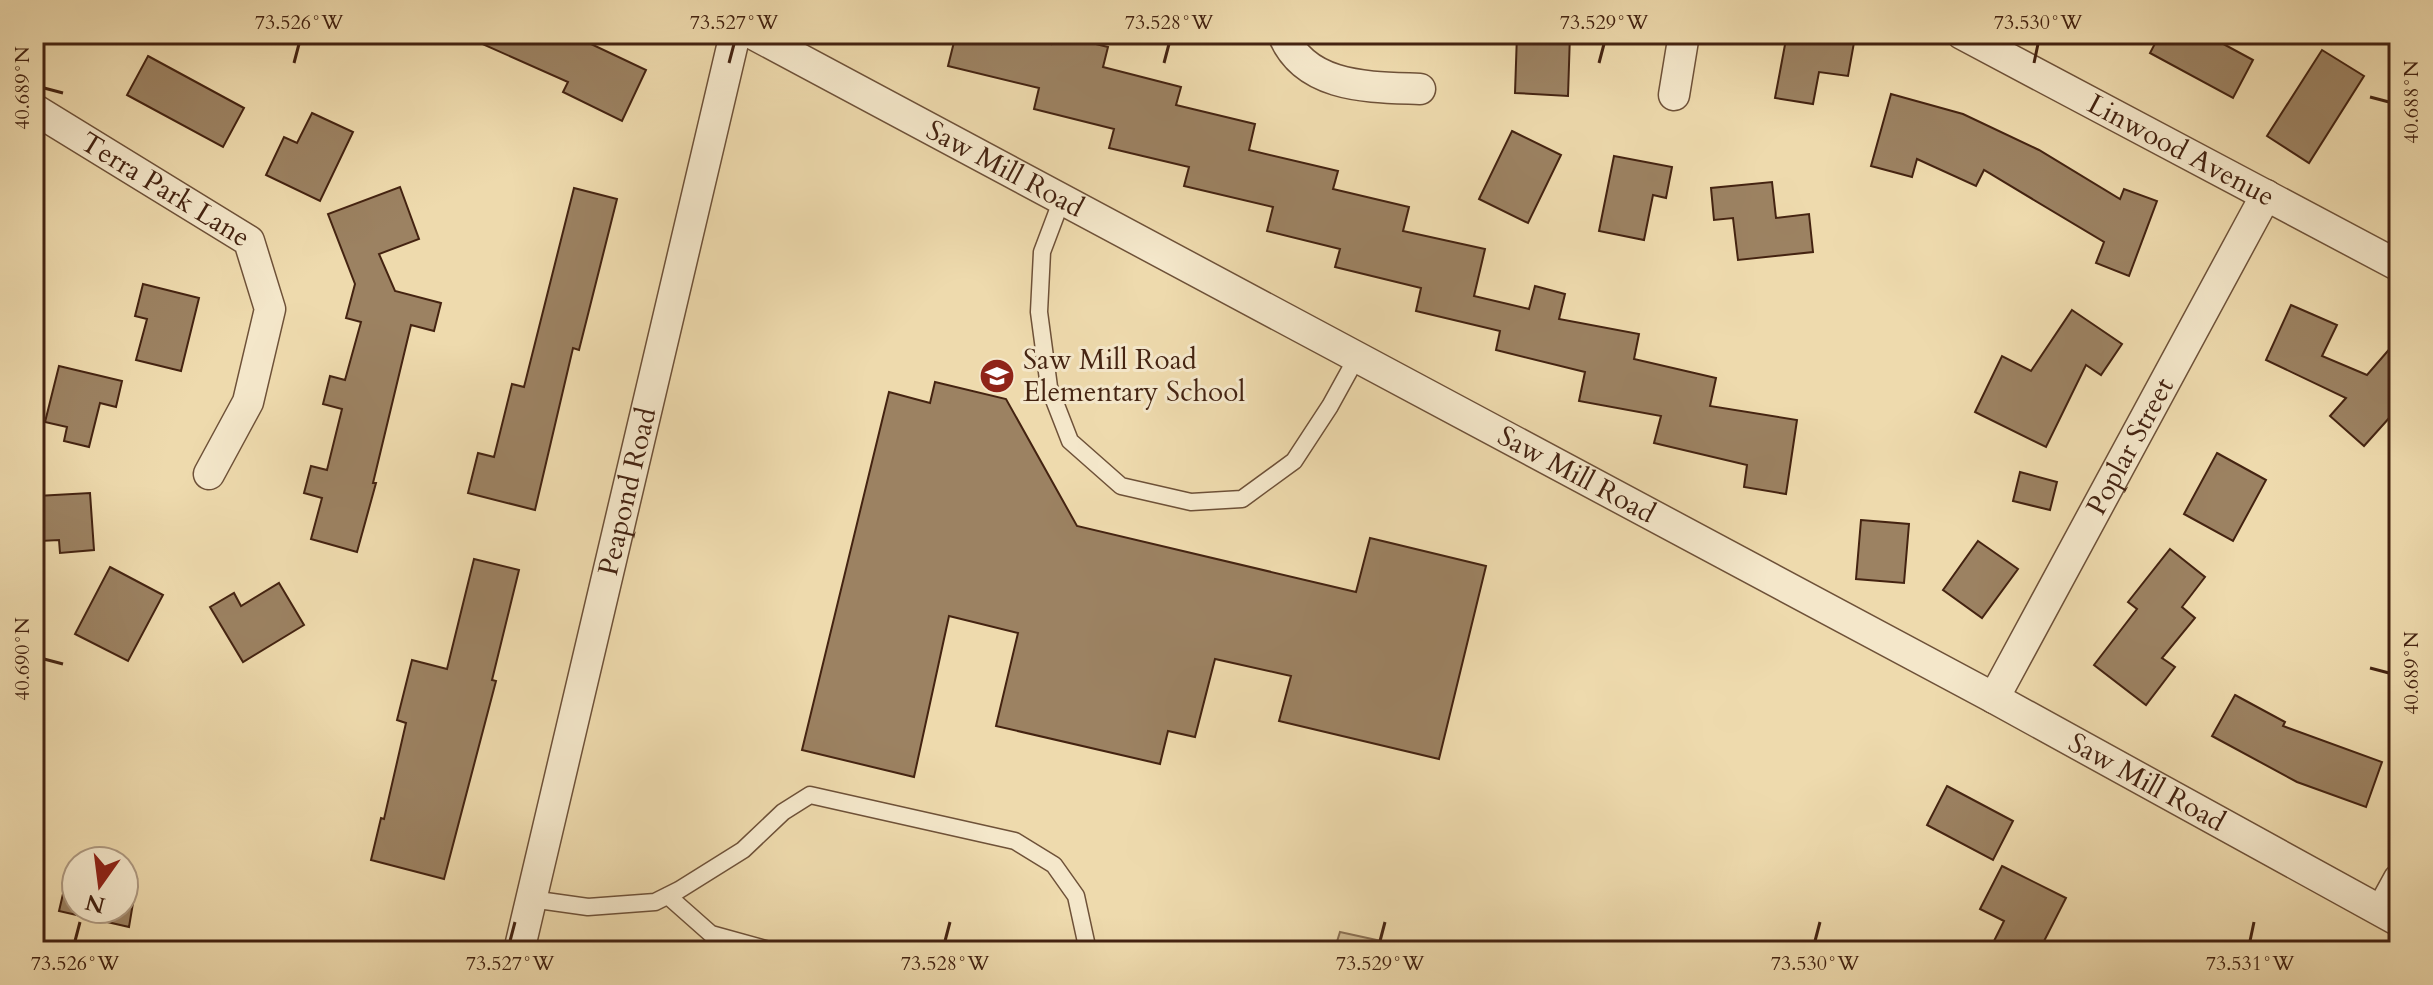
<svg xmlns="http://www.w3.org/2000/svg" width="2433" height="985" viewBox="0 0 2433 985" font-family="Cardo,serif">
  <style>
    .green { fill: #d1bb92; stroke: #8a6f52; stroke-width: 2 }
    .building { fill: #9c8262; stroke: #442311; stroke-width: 2 }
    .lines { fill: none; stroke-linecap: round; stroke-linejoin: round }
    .service-casing { stroke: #6e5138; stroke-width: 19 }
    .minor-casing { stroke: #6e5138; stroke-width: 33 }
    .service { stroke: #f4e7ca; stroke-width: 16 }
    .minor { stroke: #f4e7ca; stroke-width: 30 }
    .ticks { fill: none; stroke: #442311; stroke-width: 3 }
    .labels { text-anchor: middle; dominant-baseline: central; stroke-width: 6; stroke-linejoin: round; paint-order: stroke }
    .street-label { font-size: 28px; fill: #442311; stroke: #f4e7ca }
    .poi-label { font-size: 28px; fill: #442311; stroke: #f4e7ca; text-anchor: start }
    .neatline { fill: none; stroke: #442311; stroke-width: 3 }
    .ticks-label { font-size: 20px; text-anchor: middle; fill: #442311 }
  </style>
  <rect width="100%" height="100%" fill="#eedaad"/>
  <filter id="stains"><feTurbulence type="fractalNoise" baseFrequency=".0025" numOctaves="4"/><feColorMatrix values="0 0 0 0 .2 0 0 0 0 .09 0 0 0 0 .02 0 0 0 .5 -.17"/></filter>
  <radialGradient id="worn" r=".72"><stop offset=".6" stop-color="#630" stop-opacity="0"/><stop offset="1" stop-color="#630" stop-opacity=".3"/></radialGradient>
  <!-- green -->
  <path class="green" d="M1340,932L1427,951H1334Z"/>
  <!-- building -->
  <g class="building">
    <path d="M460,34H570L646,70L622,121L563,92L568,82Z"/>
    <path d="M956,34H1011L1051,44L1055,34L1108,47L1103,67L1181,87L1176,105L1255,124L1249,150L1338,171L1333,189L1409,207L1403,231L1485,249L1474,296L1529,309L1535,286L1565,294L1559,319L1639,334L1634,359L1716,378L1710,406L1797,420L1786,494L1744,487L1747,465L1654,443L1661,416L1579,401L1585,372L1496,350L1500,331L1416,311L1421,288L1335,267L1340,249L1267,231L1273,207L1184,186L1189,167L1109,148L1114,129L1034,109L1039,88L948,66Z"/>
    <path d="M1517,34H1570L1568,96L1515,93Z"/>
    <path d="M1787,34H1841L1855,37L1848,76L1819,72L1813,104L1775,98Z"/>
    <path d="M2160,34H2205L2253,60L2233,98L2150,53Z"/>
    <path d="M2322,50L2364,76L2309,163L2267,136Z"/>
    <path d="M148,56L244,108L223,147L127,95Z"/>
    <path d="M1891,94L1963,114L2039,150L2120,199L2124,189L2157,201L2129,276L2096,263L2104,242L1984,170L1976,186L1917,159L1912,177L1871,166Z"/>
    <path d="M312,113L353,132L320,201L266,175L284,137L297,143Z"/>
    <path d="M1512,131L1561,155L1528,223L1479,199Z"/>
    <path d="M1614,156L1672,167L1666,198L1653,195L1644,240L1599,231Z"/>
    <path d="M1772,182L1776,218L1809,214L1813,252L1738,260L1733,218L1714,220L1711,188Z"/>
    <path d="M400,187L419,239L379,254L395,291L441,303L434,331L411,325L373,483H376L357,552L311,539L322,498L304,493L311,466L327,470L342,409L323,404L330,376L345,380L361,322L346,318L355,284L328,214Z"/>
    <path d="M574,188L617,199L579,350L573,348L535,510L468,493L478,453L494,457L512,384L524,387Z"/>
    <path d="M143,284L199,298L181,371L136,360L147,319L135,316Z"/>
    <path d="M2291,305L2337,325L2322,356L2367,375L2399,338V407L2364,446L2330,416L2346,398L2266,360Z"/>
    <path d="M2072,310L2122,344L2101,375L2086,365L2046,447L1975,412L2002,356L2031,371Z"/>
    <path d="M59,366L122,381L116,407L100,403L89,447L64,441L67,427L45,422Z"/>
    <path d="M935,382L1006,399L1077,526L1356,592L1370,538L1486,566L1439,759L1279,721L1291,676L1215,659L1195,737L1168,731L1160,764L996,726L1018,633L949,616L914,777L802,750L889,392L930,403Z"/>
    <path d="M2217,453L2266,480L2233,541L2184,514Z"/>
    <path d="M2020,472L2057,482L2050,510L2013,501Z"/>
    <path d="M90,493L94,550L60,553L59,540L40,541L37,496Z"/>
    <path d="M1861,520L1909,524L1904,583L1856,579Z"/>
    <path d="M1978,541L2018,569L1982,618L1943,590Z"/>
    <path d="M2170,549L2205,577L2182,607L2195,618L2162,658L2175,667L2146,705L2094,665L2137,609L2128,602Z"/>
    <path d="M474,559L519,570L492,680L496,681L444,879L371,860L381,818L384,819L406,723L397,720L412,660L447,669Z"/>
    <path d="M110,567L163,595L128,661L75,634Z"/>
    <path d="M279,583L304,625L243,662L210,607L234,593L241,606Z"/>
    <path d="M2235,695L2285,722L2283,726L2382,762L2366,807L2297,782L2212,736Z"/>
    <path d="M1947,786L2013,821L1993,860L1927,825Z"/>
    <path d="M70,864L76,865V909H124V876L137,879L129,927L59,911Z"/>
    <path d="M2002,866L2066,898L2039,951H1989L2004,921L1980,909Z"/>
  </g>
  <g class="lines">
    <defs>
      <g id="service">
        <path d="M1062,199L1042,252L1039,312L1049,387L1070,441L1121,486L1191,502L1242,499L1294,461L1330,406L1357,357"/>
        <path d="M668,896L711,934L773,951"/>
        <path d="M531,899L588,907L655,902L679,890L743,850L783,812L810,795L1015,841L1054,865L1076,896L1088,951"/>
      </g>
      <g id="minor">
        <path id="s1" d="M753,34L1994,698L2399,921"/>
        <path d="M1283,34C1305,89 1371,87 1420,89"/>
        <path id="s2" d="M1962,34L2399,266"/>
        <path d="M1674,95L1684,34"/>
        <path id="s3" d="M34,109L249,241L270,309L248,402L209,474"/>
        <path id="s4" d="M1994,698L2266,195"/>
        <path d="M2382,910L2399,879"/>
        <path id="s5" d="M519,951L735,34"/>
      </g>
    </defs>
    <!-- service casing -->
    <use href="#service" class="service-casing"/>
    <!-- minor casing -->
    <use href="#minor" class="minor-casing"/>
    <!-- service -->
    <use href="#service" class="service"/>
    <!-- minor -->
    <use href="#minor" class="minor"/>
  </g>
  <!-- ticks -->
  <path class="ticks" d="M294,63L299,44M729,63L734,44M1164,63L1169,44M1599,63L1604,44M2034,63L2038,44M44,88L63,93M2370,97L2389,102M44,659L63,664M2370,668L2389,673M75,941L80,922M510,941L515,922M945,941L950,922M1380,941L1385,922M1815,941L1820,922M2250,941L2254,922"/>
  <!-- icons -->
  <defs>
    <symbol id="school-disc" viewBox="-11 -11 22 22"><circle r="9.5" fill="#8f2418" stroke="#f4e7ca"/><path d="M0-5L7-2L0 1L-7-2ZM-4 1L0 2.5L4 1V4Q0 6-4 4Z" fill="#fff"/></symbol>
  </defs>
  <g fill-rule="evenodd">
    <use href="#school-disc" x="977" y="356" width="40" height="40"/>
  </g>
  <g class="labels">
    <!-- street labels -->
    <g class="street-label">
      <text stroke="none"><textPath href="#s2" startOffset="248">Linwood Avenue</textPath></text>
      <text stroke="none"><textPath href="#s1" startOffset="286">Saw Mill Road</textPath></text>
      <text stroke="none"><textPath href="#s3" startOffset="154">Terra Park Lane</textPath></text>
      <text stroke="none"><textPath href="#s4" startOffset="286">Poplar Street</textPath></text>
      <text stroke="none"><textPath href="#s1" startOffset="934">Saw Mill Road</textPath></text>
      <text stroke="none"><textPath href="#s5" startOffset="472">Peapond Road</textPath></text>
      <text stroke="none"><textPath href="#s1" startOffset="1582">Saw Mill Road</textPath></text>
    </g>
    <!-- poi labels -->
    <g class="poi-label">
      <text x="1023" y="360">Saw Mill Road<tspan x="1023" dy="32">Elementary School</tspan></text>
    </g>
  </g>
  <!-- margin -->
  <rect width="2433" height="985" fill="none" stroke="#eedaad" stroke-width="88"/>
  <!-- north arrow -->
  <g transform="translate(100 885) rotate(194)"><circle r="38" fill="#f4e7ca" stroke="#ae9980" stroke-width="2"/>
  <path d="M0-6L14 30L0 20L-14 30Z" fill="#8f2418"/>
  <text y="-12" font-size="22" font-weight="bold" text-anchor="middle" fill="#442311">N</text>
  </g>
  <rect x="44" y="44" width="2345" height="897" class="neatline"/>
  <g class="ticks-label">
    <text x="299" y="29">73.526°W</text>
    <text x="734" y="29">73.527°W</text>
    <text x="1169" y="29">73.528°W</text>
    <text x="1604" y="29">73.529°W</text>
    <text x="2038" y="29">73.530°W</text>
    <text transform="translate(22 88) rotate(-90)" y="7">40.689°N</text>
    <text transform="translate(2411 102) rotate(-90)" y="7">40.688°N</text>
    <text transform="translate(22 659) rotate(-90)" y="7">40.690°N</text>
    <text transform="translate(2411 673) rotate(-90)" y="7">40.689°N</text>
    <text x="75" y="970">73.526°W</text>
    <text x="510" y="970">73.527°W</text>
    <text x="945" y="970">73.528°W</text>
    <text x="1380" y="970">73.529°W</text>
    <text x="1815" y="970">73.530°W</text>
    <text x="2250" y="970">73.531°W</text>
  </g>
  <rect width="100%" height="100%" filter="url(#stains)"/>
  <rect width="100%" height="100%" fill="url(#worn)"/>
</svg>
